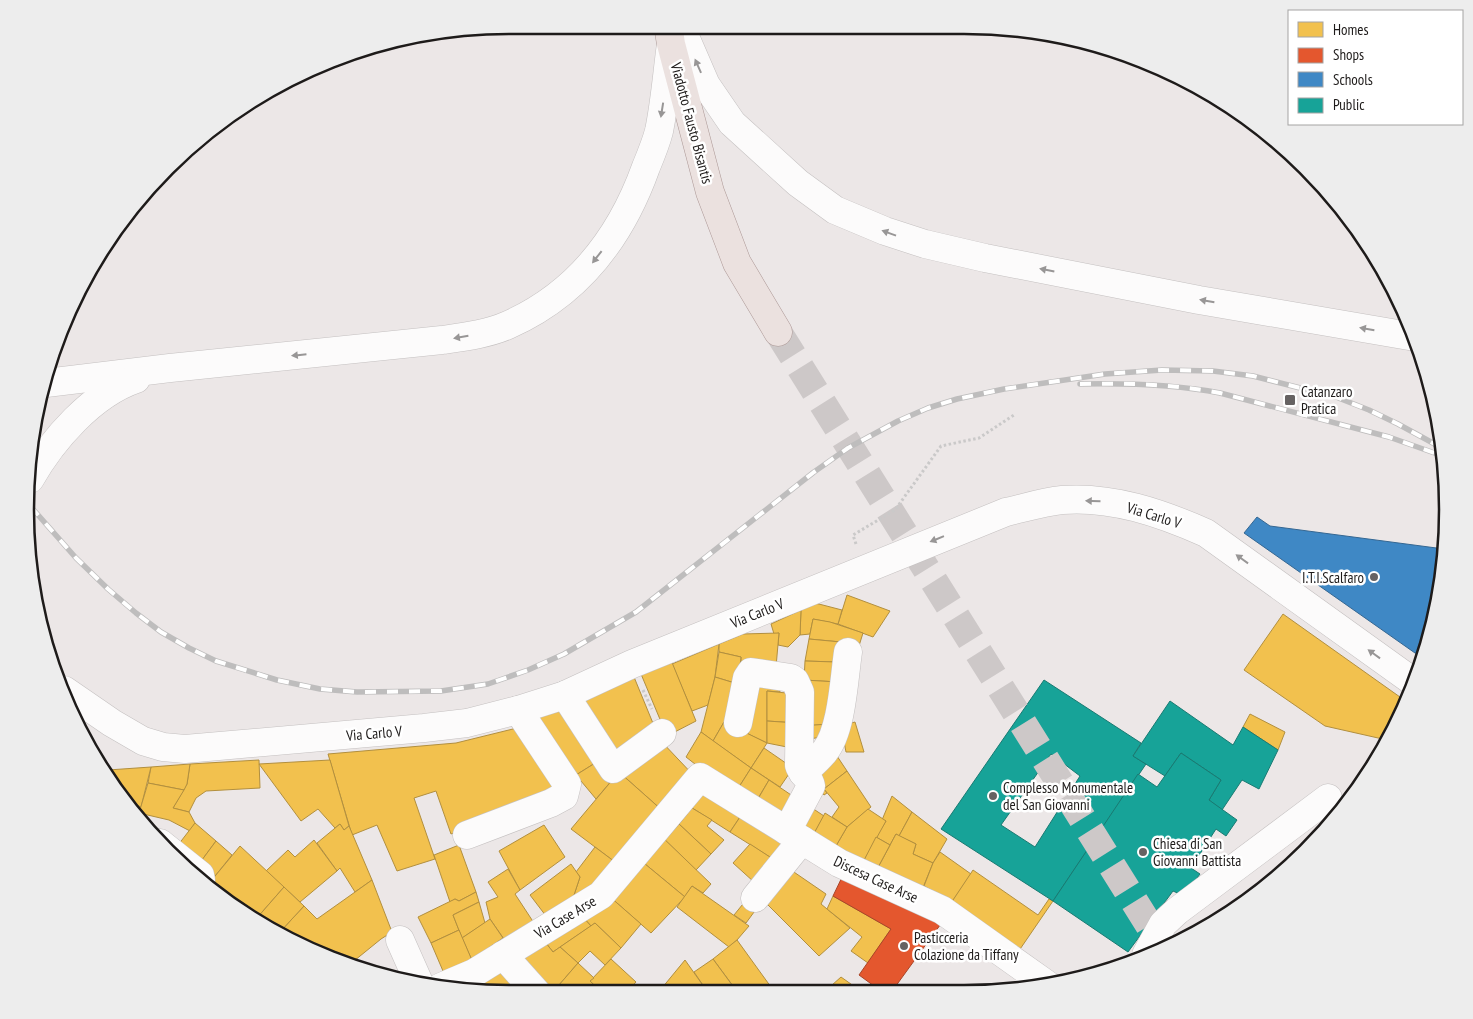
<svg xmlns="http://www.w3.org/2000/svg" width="1473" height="1019" viewBox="0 0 1473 1019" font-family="'PT Sans Narrow',sans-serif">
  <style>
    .homes { fill: #f2c14e; stroke: #b28f3e }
    .shops { fill: #e4572e; stroke: #a94528 }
    .schools { fill: #3f88c5; stroke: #356792 }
    .public { fill: #17a398; stroke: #197a72; fill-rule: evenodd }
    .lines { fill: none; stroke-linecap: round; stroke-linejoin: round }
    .major-tunnel { stroke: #cdc8c8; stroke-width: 28; stroke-dasharray: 28 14; stroke-linecap: butt }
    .minor-casing { stroke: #c4c0c0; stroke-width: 29 }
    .major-casing { stroke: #ad9997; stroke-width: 29 }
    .path { stroke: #cac9c9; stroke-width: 3; stroke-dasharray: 2.5 2.5; stroke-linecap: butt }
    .minor { stroke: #fcfbfb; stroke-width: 28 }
    .major { stroke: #ebe1df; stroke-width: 28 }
    .rail-casing { stroke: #bebdbd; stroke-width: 5.5 }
    .rail { stroke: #fff; stroke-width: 4; stroke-dasharray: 11; stroke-linecap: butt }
    .oneway { fill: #989696 }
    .poi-dot { fill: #666262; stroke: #fff; stroke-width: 2 }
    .labels { text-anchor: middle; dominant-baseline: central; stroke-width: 5; stroke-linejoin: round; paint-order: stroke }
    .street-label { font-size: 15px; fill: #1e1b1a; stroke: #fff }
    .poi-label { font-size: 15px; fill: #1e1b1a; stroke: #fff; text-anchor: start }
    .rim { fill: none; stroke: #1e1b1a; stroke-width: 2.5 }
  </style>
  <rect width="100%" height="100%" fill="#ece7e7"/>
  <!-- homes -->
  <g class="homes">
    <path d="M847,595L890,611L873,637L838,624Z"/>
    <path d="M815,603L842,610L838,624L813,619L810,634L800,635L801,610Z"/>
    <path d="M801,610L800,635L788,647L778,645L779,633L774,634L771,624Z"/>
    <path d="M1283,614L1407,702L1387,740L1325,726L1244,670Z"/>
    <path d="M813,619L830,622L863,633L858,649L841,642L809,639Z"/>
    <path d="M779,633L776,667L741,663V657L719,652V644L743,634Z"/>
    <path d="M809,639L841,642L836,662L805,661Z"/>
    <path d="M719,644L715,677L708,705L692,711L672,664Z"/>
    <path d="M719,652L741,657L738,684L715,677Z"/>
    <path d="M671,660L696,721L667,736L641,674Z"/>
    <path d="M805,661L836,662L838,682L804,680Z"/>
    <path d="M634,677L657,733L614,761L575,702Z"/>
    <path d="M715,677L738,684L732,726L724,722L713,741L701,732Z"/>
    <path d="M804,680L838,682L834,724L802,726Z"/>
    <path d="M751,682L779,687L780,692L767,691V743L742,731Z"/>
    <path d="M767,691L796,694L797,723L767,721Z"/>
    <path d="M565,704L600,760L576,775L537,716Z"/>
    <path d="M1250,714L1285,732L1278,750L1243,727Z"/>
    <path d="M767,721L797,723V749L767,743Z"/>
    <path d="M724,722L767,743L751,768L713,741Z"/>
    <path d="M855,722L864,752H846L841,726Z"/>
    <path d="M828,724L829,736L802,740V726Z"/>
    <path d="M517,728L557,791L451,834L436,791L414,798L435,859L397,871L377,825L352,835L328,754L456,743Z"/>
    <path d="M701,732L751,768L739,787L709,775L686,757Z"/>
    <path d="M660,740L696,778L664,812L619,772Z"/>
    <path d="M764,748L793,768L780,787L751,768Z"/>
    <path d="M837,756L847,771L824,789L827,793L824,795L810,776Z"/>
    <path d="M259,760L260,788L206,791L196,798L189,812L173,808L187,784L190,764Z"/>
    <path d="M330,760L349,826L344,830L340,824L335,828L318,809L301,821L259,764Z"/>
    <path d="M600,760L613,779L596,799L576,775Z"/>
    <path d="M190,764L187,784L184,790L148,783L151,767Z"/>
    <path d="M151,767L141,807L132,803L108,770Z"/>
    <path d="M751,768L769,780L757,800L739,787Z"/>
    <path d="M847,771L871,807L847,827L832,817L839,807L824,789Z"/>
    <path d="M619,772L664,812L619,865L571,829Z"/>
    <path d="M769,780L800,801L787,825L755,804Z"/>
    <path d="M148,783L184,790L173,808L189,812L195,823L190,831L169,820L139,813Z"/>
    <path d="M699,785L744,811L730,832L686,804Z"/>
    <path d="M892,796L912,812L899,836L896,834L890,845L876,837L886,821L882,820Z"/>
    <path d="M806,804L824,816L811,839L793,829Z"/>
    <path d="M692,808L712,820L707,826L724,840L711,854L679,824Z"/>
    <path d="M868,809L886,821L861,866L833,851L847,827Z"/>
    <path d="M744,811L793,841L773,859L730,832Z"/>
    <path d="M912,812L947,839L933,863L913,854L916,844L899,836Z"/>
    <path d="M825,813L847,827L833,851L811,839Z"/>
    <path d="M195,823L216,841L196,868L175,849Z"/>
    <path d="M340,824L344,830L349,826L372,880L355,892L340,868L337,871L317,843Z"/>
    <path d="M679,824L711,854L696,870L665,840Z"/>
    <path d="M544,825L565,857L520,890L499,851Z"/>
    <path d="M659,834L711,884L703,893L692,886L685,897L639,859Z"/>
    <path d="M896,834L916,844L913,854L933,863L920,895L875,873Z"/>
    <path d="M876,837L890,845L875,873L861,866Z"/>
    <path d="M314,840L337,871L300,902L266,871L288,850L295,857Z"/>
    <path d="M216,841L232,855L211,881L196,868Z"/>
    <path d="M750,844L773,859L754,882L733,863Z"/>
    <path d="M459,845L476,892L459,901L455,899L450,902L434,855Z"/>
    <path d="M240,846L284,887L256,919L211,881Z"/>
    <path d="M595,847L619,865L573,898L580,877L576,872Z"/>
    <path d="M940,852L971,874L952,902L924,886L933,863Z"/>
    <path d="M639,859L685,897L651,933L609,896Z"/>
    <path d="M571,864L580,877L573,898L546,916L530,895Z"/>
    <path d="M788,868L826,894L821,904L850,928L819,956L762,899Z"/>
    <path d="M508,869L520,890L515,894L534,923L506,942L490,919L486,902L498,897L488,882Z"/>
    <path d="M973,870L1038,915L1049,899L1053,901L1016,955L949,906Z"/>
    <path d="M372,880L392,932L381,939L349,965L324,957L279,933L304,906L317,919Z"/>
    <path d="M692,886L749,926L737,940L729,947L677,907Z"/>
    <path d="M284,887L304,906L279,933L262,924L256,919Z"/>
    <path d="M476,892L479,902L453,915L459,930L431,943L418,917L455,899L459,901Z"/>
    <path d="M609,896L641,924L621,948L595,923L591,926L581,915Z"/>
    <path d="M833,896L891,929L868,963L851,951L862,937L827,909Z"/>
    <path d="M747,899L757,908L746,923L734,915Z"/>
    <path d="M479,902L485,923L462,938L453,915Z"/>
    <path d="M581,915L591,926L553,952L542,938Z"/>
    <path d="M490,919L503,938L487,949L474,965L462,938Z"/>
    <path d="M595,923L621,948L605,965L590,951L578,963L560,947Z"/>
    <path d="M459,930L474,965L446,978L431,943Z"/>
    <path d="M542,938L553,952L560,947L578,963L559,985L568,994H542L510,957Z"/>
    <path d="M737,940L776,994H739L713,959Z"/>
    <path d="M611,959L636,982L625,994H604L590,981Z"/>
    <path d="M713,959L735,989L728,994H709L694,972Z"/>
    <path d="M685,960L709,994H657Z"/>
    <path d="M504,961L522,982L507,994L484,991L475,979Z"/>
    <path d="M578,963L594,978L590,981L602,993L601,994H568L559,985Z"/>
    <path d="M841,977L865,994H822Z"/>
  </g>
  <!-- shops -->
  <path class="shops" d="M845,871L943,921L890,994H885L859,975L891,929L833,896Z"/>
  <!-- schools -->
  <path class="schools" d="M1257,517L1270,526L1444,549L1439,604L1423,655L1415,653L1244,533Z"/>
  <!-- public -->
  <g class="public">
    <path d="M1044,680L1141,743L1133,756L1146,764L1053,901L941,829ZM1051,754L1080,776L1035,847L1001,825Z"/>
    <path d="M1170,701L1233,745L1243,727L1278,750L1259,789L1242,780L1222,810L1209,800L1221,780L1181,753L1165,776L1133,756Z"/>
    <path d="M1181,753L1221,780L1209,800L1237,820L1226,836L1216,829L1191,868L1200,874L1184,896L1173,891L1128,952L1053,901L1138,774L1157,787Z"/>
  </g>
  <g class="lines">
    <!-- major-tunnel -->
    <path class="major-tunnel" d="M778,332L1164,949"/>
    <defs>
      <g id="minor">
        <path d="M680,25L706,85L732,123L798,183L835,210L885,231L925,244L985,258L1199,300L1415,337"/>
        <path d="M46,383L170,368L442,340C463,337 488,334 508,325C578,294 621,237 646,167C651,155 656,143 659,131C665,102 667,73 671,44"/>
        <path d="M30,479C52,440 92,394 136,379"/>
        <path d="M64,690L112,723L143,741L163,747L185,749L424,728L467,723L518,710L565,695L632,664L1006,512C1024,508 1043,502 1062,500C1112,496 1161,513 1206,533L1415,683"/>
        <path d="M565,695L613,769L662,733"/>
        <path d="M738,723L747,678L751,672L791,678L795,681L800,692L799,765C801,773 810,778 811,786L787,831"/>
        <path d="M803,773C810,766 819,759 825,751C842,730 844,679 848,652"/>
        <path d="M467,835L551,803L564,796L567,784L518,710"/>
        <path d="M160,843L200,875L201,880"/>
        <path d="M755,898L802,840"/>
        <path d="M400,940L420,985"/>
        <path d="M503,955L538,994"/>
        <path d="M1146,955L1163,924L1177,911L1328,798"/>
        <path d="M441,987L474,973L601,895L700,777L839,863L942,910L1049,986"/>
      </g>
      <path id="major" d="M668,25L671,44L710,192L737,263L778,332"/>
    </defs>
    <!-- minor casing -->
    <use href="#minor" class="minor-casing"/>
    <!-- major casing -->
    <use href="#major" class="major-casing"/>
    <!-- path -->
    <g class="path">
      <path d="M856,544L853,535L895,510L941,446L979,438L1014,415"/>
      <path d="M643,690L652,709"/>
    </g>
    <!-- minor -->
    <use href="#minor" class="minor"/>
    <!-- major -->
    <use href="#major" class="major"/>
    <defs>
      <g id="rail">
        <path d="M1080,384C1127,383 1173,384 1220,393L1389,437L1443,456"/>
        <path d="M31,507L76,558L108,589L136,613L161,632L189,648L216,661L277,680L320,689L357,692L441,691L488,684L528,670L564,654L636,612L814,472L848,448L898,421L928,408L957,399L1004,389L1105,374L1162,370L1213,371L1253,376L1336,397L1369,410L1398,424L1442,448"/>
      </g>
    </defs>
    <!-- rail casing -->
    <use href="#rail" class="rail-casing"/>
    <!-- rail -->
    <use href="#rail" class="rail"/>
  </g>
  <!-- one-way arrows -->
  <defs><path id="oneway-solid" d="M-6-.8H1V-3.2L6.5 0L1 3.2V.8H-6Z" transform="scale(1.25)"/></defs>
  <g class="oneway">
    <use href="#oneway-solid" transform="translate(698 66) rotate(-114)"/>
    <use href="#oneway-solid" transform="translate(662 110) rotate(99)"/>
    <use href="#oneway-solid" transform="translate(889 233) rotate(-160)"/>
    <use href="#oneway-solid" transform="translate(597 257) rotate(128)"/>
    <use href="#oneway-solid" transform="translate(1047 270) rotate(-169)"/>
    <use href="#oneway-solid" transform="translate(1207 301) rotate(-170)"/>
    <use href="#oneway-solid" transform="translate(1367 329) rotate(-170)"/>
    <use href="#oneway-solid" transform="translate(461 337) rotate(170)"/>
    <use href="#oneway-solid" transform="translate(299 355) rotate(174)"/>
    <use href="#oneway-solid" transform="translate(1093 501) rotate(-178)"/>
    <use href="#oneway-solid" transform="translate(937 539) rotate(158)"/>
    <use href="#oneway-solid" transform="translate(1242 559) rotate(-144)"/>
    <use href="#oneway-solid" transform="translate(1374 654) rotate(-144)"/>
  </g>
  <!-- markers -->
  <g class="poi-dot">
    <rect x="1284" y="394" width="12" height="12" rx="2.5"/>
    <circle cx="1374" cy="577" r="5"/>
    <circle cx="993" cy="796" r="5"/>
    <circle cx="1143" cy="852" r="5"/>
    <circle cx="904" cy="946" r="5"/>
  </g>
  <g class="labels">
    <!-- street labels -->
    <g class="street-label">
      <text transform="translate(692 123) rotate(75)">Viadotto Fausto Bisantis</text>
      <text transform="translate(1154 515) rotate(17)">Via Carlo V</text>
      <text transform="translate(757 613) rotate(-22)">Via Carlo V</text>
      <text transform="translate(374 733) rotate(-5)">Via Carlo V</text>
      <text transform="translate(876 879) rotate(25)">Discesa Case Arse</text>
      <text transform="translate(565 917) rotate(-31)">Via Case Arse</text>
    </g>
    <!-- poi labels -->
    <g class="poi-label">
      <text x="1301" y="391">Catanzaro<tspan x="1301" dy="17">Pratica</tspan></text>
      <text x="1364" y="577" text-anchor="end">I.T.I.Scalfaro</text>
      <text x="1003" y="787">Complesso Monumentale<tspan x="1003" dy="17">del San Giovanni</tspan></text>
      <text x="1153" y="843">Chiesa di San<tspan x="1153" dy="17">Giovanni Battista</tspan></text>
      <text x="914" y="937">Pasticceria<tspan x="914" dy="17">Colazione da Tiffany</tspan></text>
    </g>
  </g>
  <!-- crop -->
  <path d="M0 0H1473V1019H0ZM509 34H964A475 475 0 0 1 1439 509V510A475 475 0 0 1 964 985H509A475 475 0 0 1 34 510V509A475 475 0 0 1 509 34Z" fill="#ededed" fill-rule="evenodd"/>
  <path class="rim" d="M509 34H964A475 475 0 0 1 1439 509V510A475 475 0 0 1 964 985H509A475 475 0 0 1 34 510V509A475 475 0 0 1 509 34Z"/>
  <!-- legend -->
  <rect x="1288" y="10" width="175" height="115" fill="#ffffff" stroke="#a5a4a3"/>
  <rect x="1298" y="22" width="25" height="15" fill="#f2c14e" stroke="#a5a4a3"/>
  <text x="1333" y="35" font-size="15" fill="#1e1b1a">Homes</text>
  <rect x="1298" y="48" width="25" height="15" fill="#e4572e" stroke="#a5a4a3"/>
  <text x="1333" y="60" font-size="15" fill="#1e1b1a">Shops</text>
  <rect x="1298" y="72" width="25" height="15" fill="#3f88c5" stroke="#a5a4a3"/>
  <text x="1333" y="85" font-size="15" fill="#1e1b1a">Schools</text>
  <rect x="1298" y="98" width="25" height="15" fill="#17a398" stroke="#a5a4a3"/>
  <text x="1333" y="110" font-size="15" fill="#1e1b1a">Public</text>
</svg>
